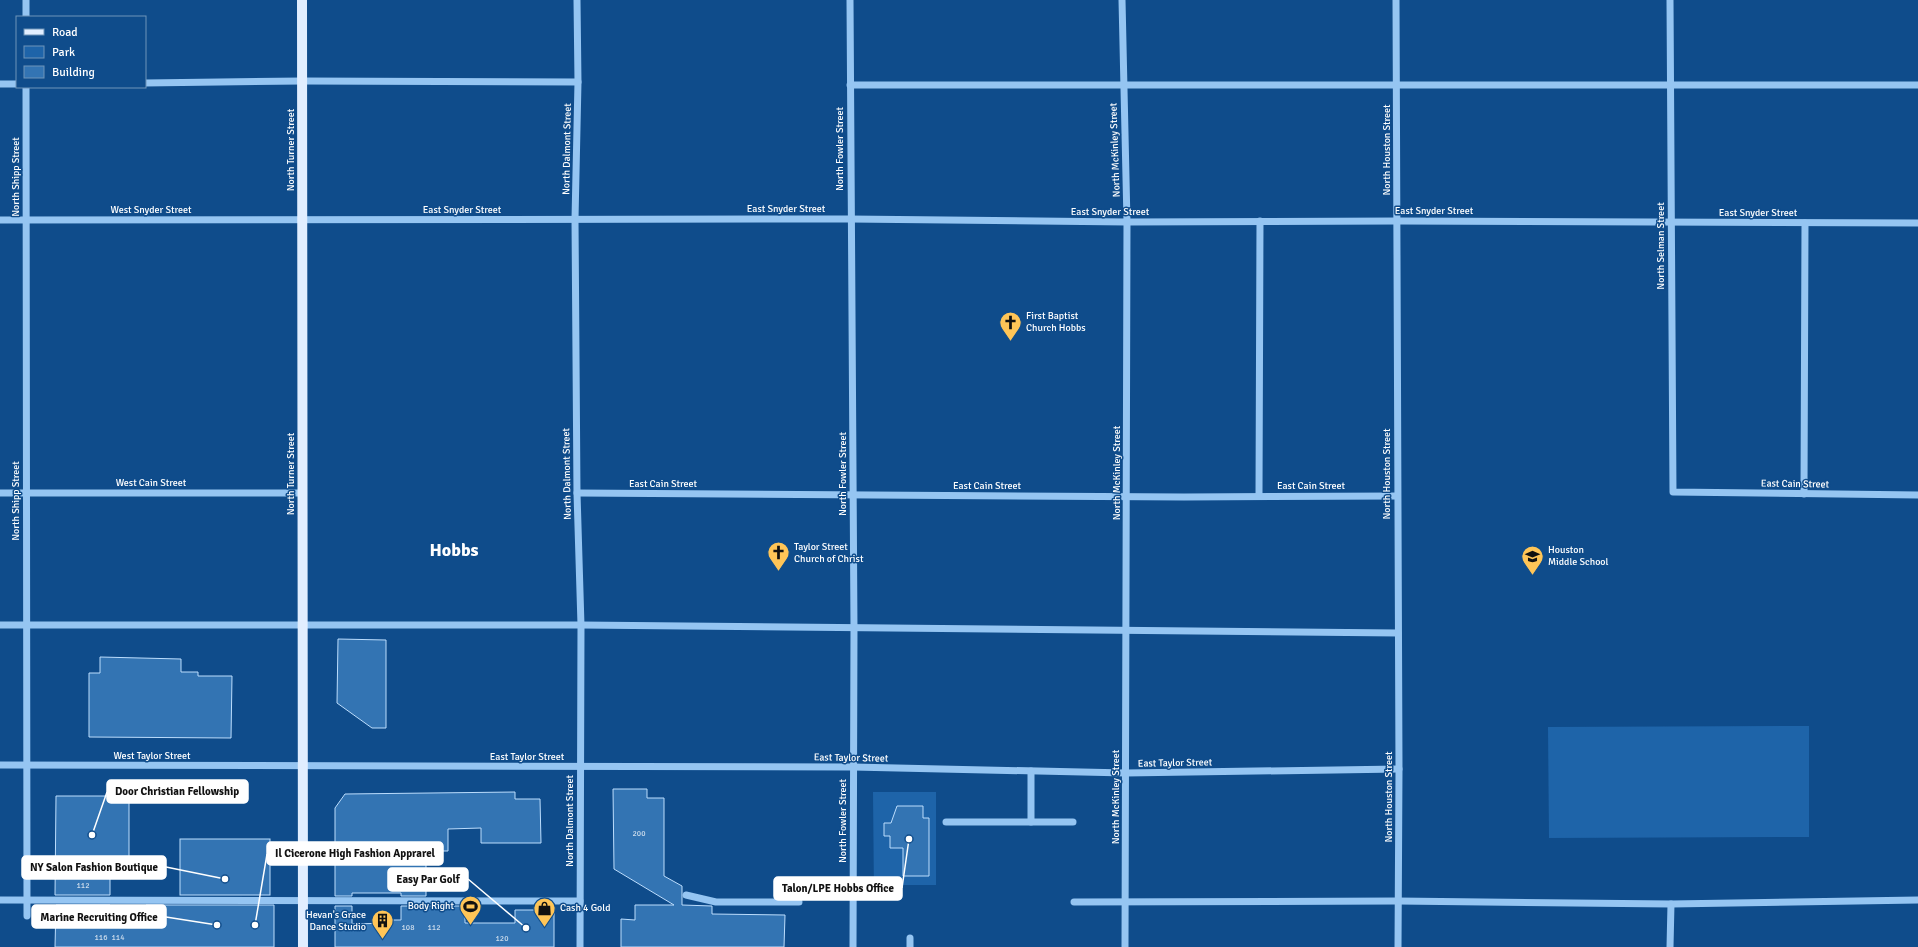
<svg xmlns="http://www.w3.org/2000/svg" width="1918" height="947" viewBox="0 0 1918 947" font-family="Signika,sans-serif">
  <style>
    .green { fill: #1e64a9 }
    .building { fill: #3374b3; stroke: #bcddfd }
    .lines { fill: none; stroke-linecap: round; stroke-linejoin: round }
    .minor { stroke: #95c5f2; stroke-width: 7 }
    .major { stroke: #e1eeff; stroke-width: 10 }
    .labels { text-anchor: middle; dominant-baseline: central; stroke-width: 3; stroke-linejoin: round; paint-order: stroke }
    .number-label { font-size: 8px; fill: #ccdcec }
    .street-label { font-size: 10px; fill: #fff; stroke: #0f4c8b }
    .poi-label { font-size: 10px; fill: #fff; stroke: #0f4c8b; text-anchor: start }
    .town-label { font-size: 18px; font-weight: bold; fill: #fff; stroke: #0f4c8b }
    .leader { fill: none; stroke: #fff; stroke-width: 1.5 }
    .callout-dot { fill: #fff; stroke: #0f4c8b; stroke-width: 1.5 }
    .callout { fill: #fff; stroke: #fff; stroke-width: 1.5 }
    .callout-label { font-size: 11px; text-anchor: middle; font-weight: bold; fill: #111 }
  </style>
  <rect width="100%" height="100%" fill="#0f4c8b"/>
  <!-- green -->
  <g class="green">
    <path d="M1809,726V837L1549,838L1548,727Z"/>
    <path d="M873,792H936V885H885V896H874Z"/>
  </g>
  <!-- building -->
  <g class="building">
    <path d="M338,639L386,640V728H372L337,703Z"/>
    <path d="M100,657L181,659V672H198V676H232L231,738L89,737V673H100Z"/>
    <path d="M613,789H647V798H664V876L682,886V905L712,906V914L785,915L784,947H621V919L635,920V905H674L614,869Z"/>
    <path d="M515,792V799H540L541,843H481V828L448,829V851H426V896H401V893H352V896H335V808L345,794Z"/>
    <path d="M56,796H129V873H110V895H55Z"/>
    <path d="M897,806H923V818H929V876H903V848H890V836H884V823H891Z"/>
    <rect x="180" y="839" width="90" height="56"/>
    <path d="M56,905H110V911H146V905H274V947H55Z"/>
    <path d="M335,906H352V924L390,923V920H401V906H465V923H515V910H537V906H554V947H335Z"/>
  </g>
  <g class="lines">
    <!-- minor -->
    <g class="minor">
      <path d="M26,0V17"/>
      <path d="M577,0L578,82L575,219L577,493L581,625L580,947"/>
      <path d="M850,0L854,628L853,947"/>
      <path d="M1122,0L1127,222L1125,947"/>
      <path d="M1396,0L1399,769L1398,947"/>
      <path d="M1670,0L1673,492L1918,495"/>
      <path d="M145,83L302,81L578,82"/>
      <path d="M0,84H17"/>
      <path d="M850,85H1918"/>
      <path d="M26,87L27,916"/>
      <path d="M0,220L850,219L1127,222L1398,221L1918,223"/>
      <path d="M0,493H303"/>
      <path d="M577,493L1184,497L1397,496"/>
      <path d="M1804,494L1805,223"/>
      <path d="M1259,496L1260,221"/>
      <path d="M0,625H581L1398,633"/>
      <path d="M0,765L853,767L1126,773L1399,769"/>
      <path d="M1031,771V822"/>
      <path d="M946,822H1073"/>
      <path d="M686,895L716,902H799"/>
      <path d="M0,900L580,901"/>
      <path d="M1074,902L1398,901L1671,904L1918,900"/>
      <path d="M910,938V947"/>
      <path d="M1670,947L1671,904"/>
    </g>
    <!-- major -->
    <path class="major" d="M302,0L303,947"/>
  </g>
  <!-- icons -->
  <defs>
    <symbol id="church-pin" viewBox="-11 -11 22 30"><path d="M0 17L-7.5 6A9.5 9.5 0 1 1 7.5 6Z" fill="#ffc557" stroke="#0f4c8b"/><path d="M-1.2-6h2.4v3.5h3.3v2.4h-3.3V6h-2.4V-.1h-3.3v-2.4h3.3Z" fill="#111"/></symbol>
    <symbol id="school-pin" viewBox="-11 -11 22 30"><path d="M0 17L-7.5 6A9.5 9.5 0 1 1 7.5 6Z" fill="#ffc557" stroke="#0f4c8b"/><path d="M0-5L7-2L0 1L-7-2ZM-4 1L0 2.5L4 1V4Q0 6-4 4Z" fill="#111"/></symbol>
    <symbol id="stadium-pin" viewBox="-11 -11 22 30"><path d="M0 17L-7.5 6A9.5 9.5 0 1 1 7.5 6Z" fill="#ffc557" stroke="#0f4c8b"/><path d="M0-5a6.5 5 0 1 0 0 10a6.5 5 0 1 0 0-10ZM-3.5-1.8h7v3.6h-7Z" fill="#111"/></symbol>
    <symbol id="shop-pin" viewBox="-11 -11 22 30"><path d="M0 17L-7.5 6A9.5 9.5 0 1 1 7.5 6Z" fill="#ffc557" stroke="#0f4c8b"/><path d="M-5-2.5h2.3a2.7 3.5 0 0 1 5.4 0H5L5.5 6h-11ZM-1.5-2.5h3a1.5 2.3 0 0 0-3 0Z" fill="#111"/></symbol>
    <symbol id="building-pin" viewBox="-11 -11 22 30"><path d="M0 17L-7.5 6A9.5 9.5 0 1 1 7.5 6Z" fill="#ffc557" stroke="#0f4c8b"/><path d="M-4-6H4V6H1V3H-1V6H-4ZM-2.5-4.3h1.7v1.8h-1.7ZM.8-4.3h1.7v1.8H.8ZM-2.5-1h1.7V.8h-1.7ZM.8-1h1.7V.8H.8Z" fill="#111"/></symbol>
  </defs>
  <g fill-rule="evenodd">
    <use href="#church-pin" x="998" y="310" width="25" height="34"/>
    <use href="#church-pin" x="766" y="540" width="25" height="34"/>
    <use href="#school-pin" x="1520" y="544" width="25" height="34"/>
    <use href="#stadium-pin" x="458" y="894" width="25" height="34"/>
    <use href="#shop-pin" x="532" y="896" width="25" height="34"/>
    <use href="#building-pin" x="370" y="908" width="25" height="34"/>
  </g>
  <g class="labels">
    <!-- number labels -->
    <g class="number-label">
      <text x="639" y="833">200</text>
      <text x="83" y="885">112</text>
      <text x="408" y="927">108</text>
      <text x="434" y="927">112</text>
      <text x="101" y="937">116</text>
      <text x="118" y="937">114</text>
      <text x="502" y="938">120</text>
    </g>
    <!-- street labels -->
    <g class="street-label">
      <text transform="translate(567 149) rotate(-89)">North Dalmont Street</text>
      <text transform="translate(840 149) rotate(-90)">North Fowler Street</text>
      <text transform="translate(291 150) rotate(-90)">North Turner Street</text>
      <text transform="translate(1115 150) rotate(-92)">North McKinley Street</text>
      <text transform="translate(1387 150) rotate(-90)">North Houston Street</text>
      <text transform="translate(16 177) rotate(-90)">North Shipp Street</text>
      <text x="786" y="209">East Snyder Street</text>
      <text x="151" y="210">West Snyder Street</text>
      <text x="462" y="210">East Snyder Street</text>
      <text x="1434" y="211">East Snyder Street</text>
      <text x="1110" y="212">East Snyder Street</text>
      <text x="1758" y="213">East Snyder Street</text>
      <text transform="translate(1661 246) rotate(-90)">North Selman Street</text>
      <text transform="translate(1117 473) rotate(-90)">North McKinley Street</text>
      <text transform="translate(291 474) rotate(-90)">North Turner Street</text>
      <text transform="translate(567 474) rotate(-91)">North Dalmont Street</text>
      <text transform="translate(843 474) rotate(-90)">North Fowler Street</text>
      <text transform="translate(1387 474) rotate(-90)">North Houston Street</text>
      <text x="151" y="483">West Cain Street</text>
      <text x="663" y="484">East Cain Street</text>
      <text transform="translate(1795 484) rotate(1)">East Cain Street</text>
      <text x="987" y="486">East Cain Street</text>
      <text x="1311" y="486">East Cain Street</text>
      <text transform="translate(16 501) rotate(-90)">North Shipp Street</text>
      <text x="152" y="756">West Taylor Street</text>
      <text x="527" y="757">East Taylor Street</text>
      <text transform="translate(851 758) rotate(1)">East Taylor Street</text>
      <text transform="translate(1175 763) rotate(-1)">East Taylor Street</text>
      <text transform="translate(1116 797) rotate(-90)">North McKinley Street</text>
      <text transform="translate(1389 797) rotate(-90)">North Houston Street</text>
      <text transform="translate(570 821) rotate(-90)">North Dalmont Street</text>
      <text transform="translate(843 821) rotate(-90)">North Fowler Street</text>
    </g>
    <!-- poi labels -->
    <g class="poi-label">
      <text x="1026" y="316">First Baptist<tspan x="1026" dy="12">Church Hobbs</tspan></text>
      <text x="794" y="547">Taylor Street<tspan x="794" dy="12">Church of Christ</tspan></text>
      <text x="1548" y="550">Houston<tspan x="1548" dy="12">Middle School</tspan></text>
      <text x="454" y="906" text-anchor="end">Body Right</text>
      <text x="560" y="908">Cash 4 Gold</text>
      <text x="366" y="915" text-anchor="end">Hevan's Grace<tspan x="366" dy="12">Dance Studio</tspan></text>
    </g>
    <!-- town labels -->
    <g class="town-label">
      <text x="454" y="550">Hobbs</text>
    </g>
  </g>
  <!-- callouts -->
  <path class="leader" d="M92 835L107 792M255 925L267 854M225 879L166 867M526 928L468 879M909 839L902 888M217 925L166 917"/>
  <g class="callout-dot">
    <circle cx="92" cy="835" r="4"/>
    <circle cx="255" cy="925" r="4"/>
    <circle cx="225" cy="879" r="4"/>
    <circle cx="526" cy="928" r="4"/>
    <circle cx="909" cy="839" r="4"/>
    <circle cx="217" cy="925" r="4"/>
  </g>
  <g class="callout">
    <rect x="107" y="780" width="141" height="23" rx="4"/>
    <rect x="267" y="842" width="176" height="23" rx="4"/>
    <rect x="22" y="856" width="144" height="23" rx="4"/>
    <rect x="388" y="868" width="80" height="23" rx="4"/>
    <rect x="774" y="877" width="128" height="23" rx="4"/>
    <rect x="32" y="905" width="134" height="23" rx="4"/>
  </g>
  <g class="callout-label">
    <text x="177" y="795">Door Christian Fellowship</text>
    <text x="355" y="857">Il Cicerone High Fashion Apprarel</text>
    <text x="94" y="871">NY Salon Fashion Boutique</text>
    <text x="428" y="883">Easy Par Golf</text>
    <text x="838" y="892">Talon/LPE Hobbs Office</text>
    <text x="99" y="921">Marine Recruiting Office</text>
  </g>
  <!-- legend -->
  <rect x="16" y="16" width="130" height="72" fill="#0f4c8b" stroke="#6f94b9"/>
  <rect x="24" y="29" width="20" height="6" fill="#e1eeff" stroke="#6f94b9"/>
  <text x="52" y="36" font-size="12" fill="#ffffff">Road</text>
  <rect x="24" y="46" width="20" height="12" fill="#1e64a9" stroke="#6f94b9"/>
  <text x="52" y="56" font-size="12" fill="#ffffff">Park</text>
  <rect x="24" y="66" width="20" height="12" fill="#3374b3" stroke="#6f94b9"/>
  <text x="52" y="76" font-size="12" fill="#ffffff">Building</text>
</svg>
